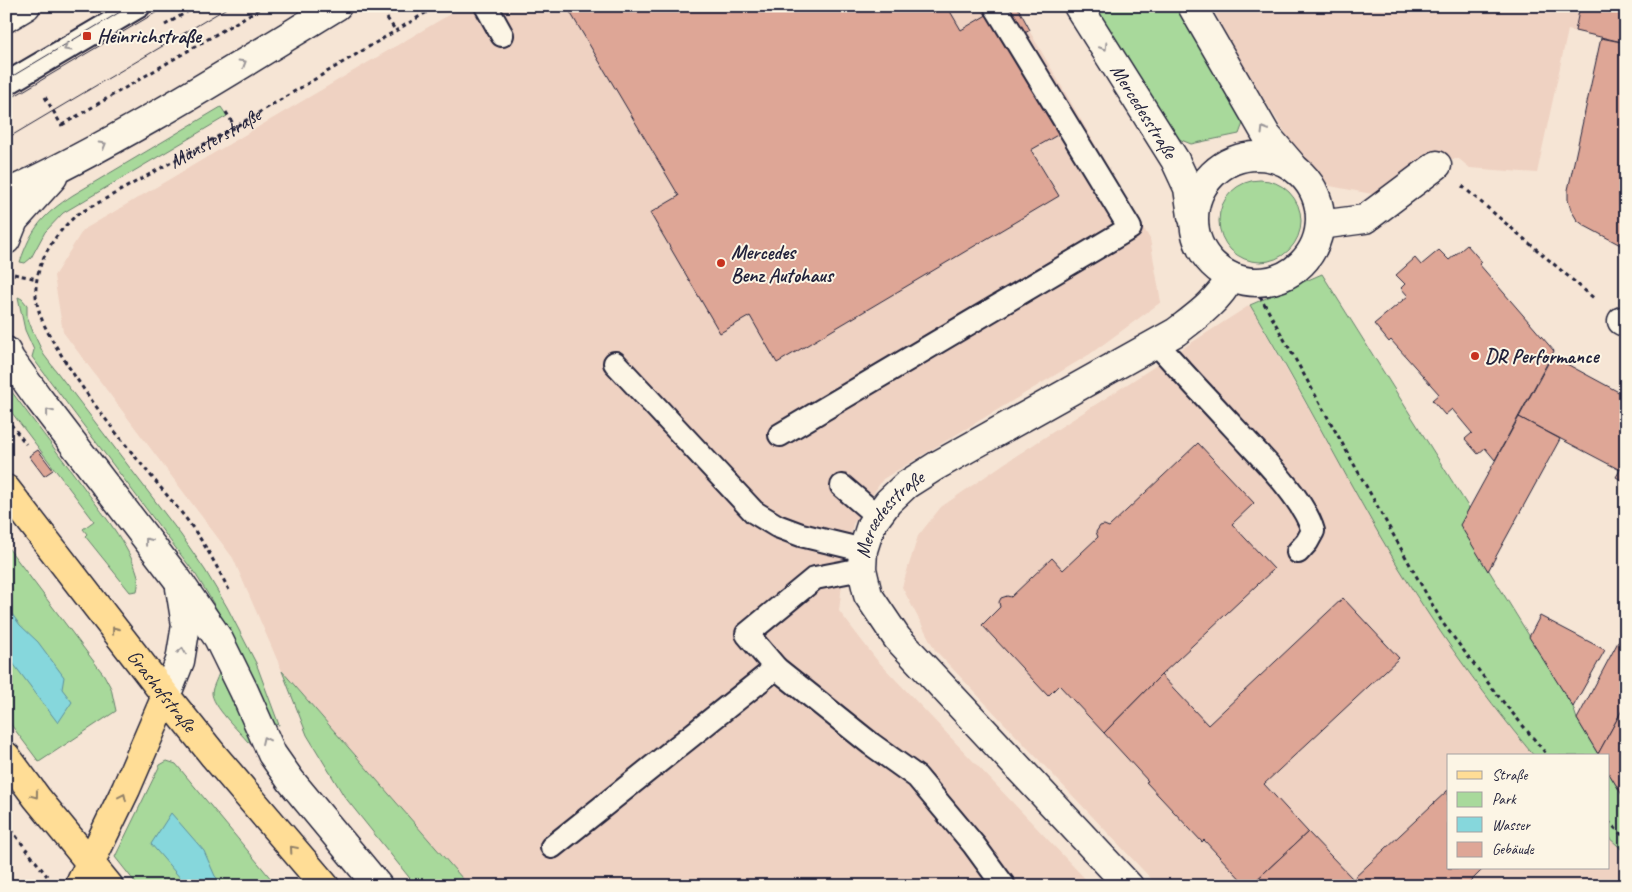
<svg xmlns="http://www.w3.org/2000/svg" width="1632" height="892" viewBox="0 0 1632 892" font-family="Caveat,sans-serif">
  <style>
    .built { fill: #efd2c2 }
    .green { fill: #a8d99b; stroke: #657e6b }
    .water { fill: #86d7dc; stroke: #5e8f9c }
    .building { fill: #dea696; stroke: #22223b }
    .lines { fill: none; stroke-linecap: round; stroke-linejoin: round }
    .lane-casing { stroke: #22223b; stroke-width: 26 }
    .street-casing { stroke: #22223b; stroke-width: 31 }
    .secondary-casing { stroke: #22223b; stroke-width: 31 }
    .primary-casing { stroke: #22223b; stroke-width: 31 }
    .path { stroke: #22223b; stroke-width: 3; stroke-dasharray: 4 4; stroke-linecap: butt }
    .lane { stroke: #fcf5e5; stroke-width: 22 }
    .street { stroke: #fcf5e5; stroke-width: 28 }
    .secondary { stroke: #fcf5e5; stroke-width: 28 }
    .primary { stroke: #ffdd96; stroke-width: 28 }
    .tram { stroke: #22223b; stroke-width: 1 }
    .oneway { stroke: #9a9698 }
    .oneway2 { stroke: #908068 }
    .poi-dot { fill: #c8321e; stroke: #fcf5e5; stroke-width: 2 }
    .labels { text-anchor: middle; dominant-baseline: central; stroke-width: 4; stroke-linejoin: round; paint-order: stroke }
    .poi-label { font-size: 20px; font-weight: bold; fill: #22223b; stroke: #fcf5e5; text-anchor: start }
    .street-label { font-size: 20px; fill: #22223b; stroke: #fcf5e5 }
  </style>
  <rect width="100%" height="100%" fill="#f6e5d5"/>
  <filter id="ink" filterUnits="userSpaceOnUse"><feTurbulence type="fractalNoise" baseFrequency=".02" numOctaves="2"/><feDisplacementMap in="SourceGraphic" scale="10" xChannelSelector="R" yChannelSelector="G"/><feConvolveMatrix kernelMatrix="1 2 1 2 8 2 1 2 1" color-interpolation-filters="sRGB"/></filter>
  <g filter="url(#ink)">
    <!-- built -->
    <g class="built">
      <path d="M464,6H1015L1150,239L1161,302L1090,354L883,479L853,524L844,566L839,611L876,659L1092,886H469L282,671L233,558L63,332L54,276L83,230Z"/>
      <path d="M1212,6H1626V43L1568,30L1537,173L1470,168L1459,159L1425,160L1377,195L1330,186L1296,150L1235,53Z"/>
      <path d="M1250,305L1381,537L1417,596L1454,651L1512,729L1534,756H1448V868H1608V837L1626,853V886H1158L935,650L902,587L918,536L941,507L1005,463Z"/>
    </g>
    <!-- green -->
    <g class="green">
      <path d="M1095,6H1178L1245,118L1239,134L1191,144L1169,135Z"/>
      <path d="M221,107L227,116L63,213L45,232L31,258L25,263L20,262C32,227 43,215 73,195Z"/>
      <circle cx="1260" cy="221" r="41"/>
      <path d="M1322,274L1469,508L1461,525L1573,707L1577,719L1599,756H1534C1477,687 1425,614 1380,536C1336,459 1296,381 1250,305Z"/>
      <path d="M18,297L22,299L27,305V316L33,332L44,355L181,535L205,570L227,607L256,663L279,725L271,723C249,671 227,623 196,575L32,357L34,350L25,330Z"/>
      <path d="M6,384C31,418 57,452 82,485C101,512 129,544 138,576C139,582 138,586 137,591L130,592L85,536L87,534L83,529L94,521L6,405Z"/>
      <path d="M6,545L104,675L111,688L116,711L39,762L6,718Z"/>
      <path d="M282,671L469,886H416L344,796L307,735Z"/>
      <path d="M219,673H222L251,740V742H248C240,732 211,705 212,692C213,686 217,679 219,673Z"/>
      <path d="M167,761L176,764L277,886H138L115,857L160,765Z"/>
      <path d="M1608,772L1626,801V853L1608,837Z"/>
    </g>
    <!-- water -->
    <g class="water">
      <path d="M6,606L20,625L38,642L64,677L62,689L72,702L58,723L6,654Z"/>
      <path d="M171,813L204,851L215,876L224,886H187L151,844Z"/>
    </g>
    <!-- building -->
    <g class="building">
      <path d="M579,6H947L961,30L990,13L1007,6H1017L1030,30L1008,43L1061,133L1031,150L1059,196L777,363L750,316L720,333L650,213L679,196L570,12Z"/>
      <path d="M1580,6H1626V43L1575,31Z"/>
      <path d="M1601,38L1626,43V248L1585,226L1577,220L1571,210L1568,200V190Z"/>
      <path d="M1467,245L1482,262L1479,264L1554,351L1495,460L1485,448L1478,454L1465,439L1472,433L1452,409L1445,415L1432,400L1439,394L1391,340L1389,342L1374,324L1408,296L1401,288L1405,284L1396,275L1415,258L1421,265L1439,250L1449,260Z"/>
      <path d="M1552,356L1626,396V460L1620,470L1519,417Z"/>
      <path d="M1519,417L1560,439L1488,571L1460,525Z"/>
      <path d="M1198,443L1254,503L1232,524L1274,569L1161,675L1104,733L1059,685L1048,696L982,625L1000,607L999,602L1001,598L1007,596L1011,597L1052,558L1063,570L1098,537L1096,532L1100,526L1104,525L1109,527Z"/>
      <path d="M38,450L53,470L44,476L29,456Z"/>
      <path d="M1626,460V483L1616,477Z"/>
      <path d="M1343,598L1399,658L1264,784L1308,832L1250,886H1247L1204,840L1202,842L1146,782L1148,781L1104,733L1161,675L1208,725Z"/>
      <path d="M1540,616L1605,650L1573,707L1529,637Z"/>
      <path d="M1626,627V703L1598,754L1577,719Z"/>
      <path d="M1626,703V801L1608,772V756H1599L1598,754Z"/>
      <path d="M1448,790V868H1484L1466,886H1250L1308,832L1353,879Z"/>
    </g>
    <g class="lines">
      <defs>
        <g id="lane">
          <path d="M486,6L502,35"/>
          <path d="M6,84L139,6"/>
          <path d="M1156,343C1183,373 1211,403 1239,433C1262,458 1304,499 1313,531L1307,542L1298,552"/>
          <path d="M615,363L754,512L777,526L801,535L863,550"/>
          <path d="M780,435L1130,228L995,6"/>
          <path d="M842,486L877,516"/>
          <path d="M776,668L871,744L917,777L974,845L1004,886"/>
          <path d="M552,847L776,668L747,634L815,578L862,569"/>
        </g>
        <g id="street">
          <path id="s2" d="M1078,6L1175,160L1188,188L1192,216"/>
          <path d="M1192,6L1267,136L1292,165"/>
          <circle cx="1257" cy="219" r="63"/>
          <path d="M1320,225L1365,219L1437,165"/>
          <path d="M1622,321L1626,323"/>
          <path id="s3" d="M1129,886L897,638L868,595L862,569L863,550L871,525L888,502L906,485L936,466L1176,332C1197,316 1218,301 1231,277"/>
        </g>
        <g id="secondary">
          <path d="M6,18L26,6"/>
          <path d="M6,194C121,141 229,72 337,6"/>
          <path d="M6,240L14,220L53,177"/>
          <path d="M6,351L10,359L39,399L178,580L218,638L244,691L272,754L291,781L378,886"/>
          <path d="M166,696L180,661L186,625L180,588"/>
        </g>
        <g id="primary">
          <path id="s4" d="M6,489L166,696L214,756L325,886"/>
          <path d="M6,756L37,798L109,886"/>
          <path d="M79,886L126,789L166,696"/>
        </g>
      </defs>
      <!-- lane casing -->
      <use href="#lane" class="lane-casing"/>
      <!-- street casing -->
      <use href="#street" class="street-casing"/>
      <!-- secondary casing -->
      <use href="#secondary" class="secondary-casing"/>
      <!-- primary casing -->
      <use href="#primary" class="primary-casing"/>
      <!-- path -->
      <g class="path">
        <path d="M387,18L396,31"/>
        <path d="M165,25L197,6"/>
        <path d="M45,97L62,126"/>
        <path d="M226,112L235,127"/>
        <path d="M62,125L264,6"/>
        <path d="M1462,186L1596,300"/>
        <path d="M14,274L37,279"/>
        <path d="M1260,296L1442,622L1495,692L1548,756"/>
        <path d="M6,418L26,444"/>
        <path id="s1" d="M229,590C219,571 209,551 197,534C184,514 167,496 152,477C121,440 91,402 65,361C53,341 38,320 36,296C34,264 54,234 78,214L235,127L437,6"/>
        <path d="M1608,821L1626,839"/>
        <path d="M6,823L47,876"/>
      </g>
      <!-- lane -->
      <use href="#lane" class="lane"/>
      <!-- street -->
      <use href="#street" class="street"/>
      <!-- secondary -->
      <use href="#secondary" class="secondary"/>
      <!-- primary -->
      <use href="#primary" class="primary"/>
      <!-- tram -->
      <g class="tram">
        <path d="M6,80L130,6"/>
        <path d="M6,101L167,6"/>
        <path d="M6,139L230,6"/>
      </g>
    </g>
    <!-- one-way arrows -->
    <defs><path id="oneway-chevron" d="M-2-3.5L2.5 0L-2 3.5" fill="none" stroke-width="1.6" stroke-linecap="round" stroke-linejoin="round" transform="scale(1.25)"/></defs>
    <g class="oneway">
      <use href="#oneway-chevron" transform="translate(1104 47) rotate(58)"/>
      <use href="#oneway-chevron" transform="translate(67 48) rotate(149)"/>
      <use href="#oneway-chevron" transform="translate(243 63) rotate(-31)"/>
      <use href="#oneway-chevron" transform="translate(1264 130) rotate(-121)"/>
      <use href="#oneway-chevron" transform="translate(103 145) rotate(-30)"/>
      <use href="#oneway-chevron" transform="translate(49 412) rotate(-128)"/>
      <use href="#oneway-chevron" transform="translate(148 541) rotate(-128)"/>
      <use href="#oneway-chevron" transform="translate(182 651) rotate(-81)"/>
      <use href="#oneway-chevron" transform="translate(265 740) rotate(-115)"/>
    </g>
    <g class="oneway2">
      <use href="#oneway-chevron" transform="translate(115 630) rotate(-128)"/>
      <use href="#oneway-chevron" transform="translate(35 795) rotate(53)"/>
      <use href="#oneway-chevron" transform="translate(123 797) rotate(-65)"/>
      <use href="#oneway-chevron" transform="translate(293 849) rotate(-131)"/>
    </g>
  </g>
  <!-- markers -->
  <g class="poi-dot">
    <rect x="82" y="31" width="10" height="10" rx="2.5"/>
    <circle cx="721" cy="263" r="5"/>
    <circle cx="1475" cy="356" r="5"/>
  </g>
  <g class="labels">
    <!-- poi labels -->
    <g class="poi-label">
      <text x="97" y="36">Heinrichstraße</text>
      <text x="731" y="252">Mercedes<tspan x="731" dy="23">Benz Autohaus</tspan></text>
      <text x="1485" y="356">DR Performance</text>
    </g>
    <!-- street labels -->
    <g class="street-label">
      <text stroke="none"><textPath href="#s2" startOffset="124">Mercedesstraße</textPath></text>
      <text stroke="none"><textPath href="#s1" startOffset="606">Münsterstraße</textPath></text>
      <text stroke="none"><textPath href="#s3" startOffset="482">Mercedesstraße</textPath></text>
      <text stroke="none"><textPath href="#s4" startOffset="255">Grashofstraße</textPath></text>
    </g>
  </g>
  <!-- margin -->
  <rect width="1632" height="892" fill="none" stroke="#fcf5e5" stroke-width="25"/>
  <rect x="12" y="12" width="1607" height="867" fill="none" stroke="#22223b" stroke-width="2" filter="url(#ink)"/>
  <!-- legend -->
  <rect x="1447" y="754" width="162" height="115" fill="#fcf5e5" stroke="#a5a1a1"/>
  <rect x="1457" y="771" width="25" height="8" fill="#ffdd96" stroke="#a5a1a1"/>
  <text x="1492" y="780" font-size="15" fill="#22223b">Straße</text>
  <rect x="1457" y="792" width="25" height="15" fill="#a8d99b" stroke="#a5a1a1"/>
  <text x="1492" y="804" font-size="15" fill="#22223b">Park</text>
  <rect x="1457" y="817" width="25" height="15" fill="#86d7dc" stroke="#a5a1a1"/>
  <text x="1492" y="830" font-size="15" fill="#22223b">Wasser</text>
  <rect x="1457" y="842" width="25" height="15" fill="#dea696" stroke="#a5a1a1"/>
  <text x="1492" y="854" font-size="15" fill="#22223b">Gebäude</text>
</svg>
